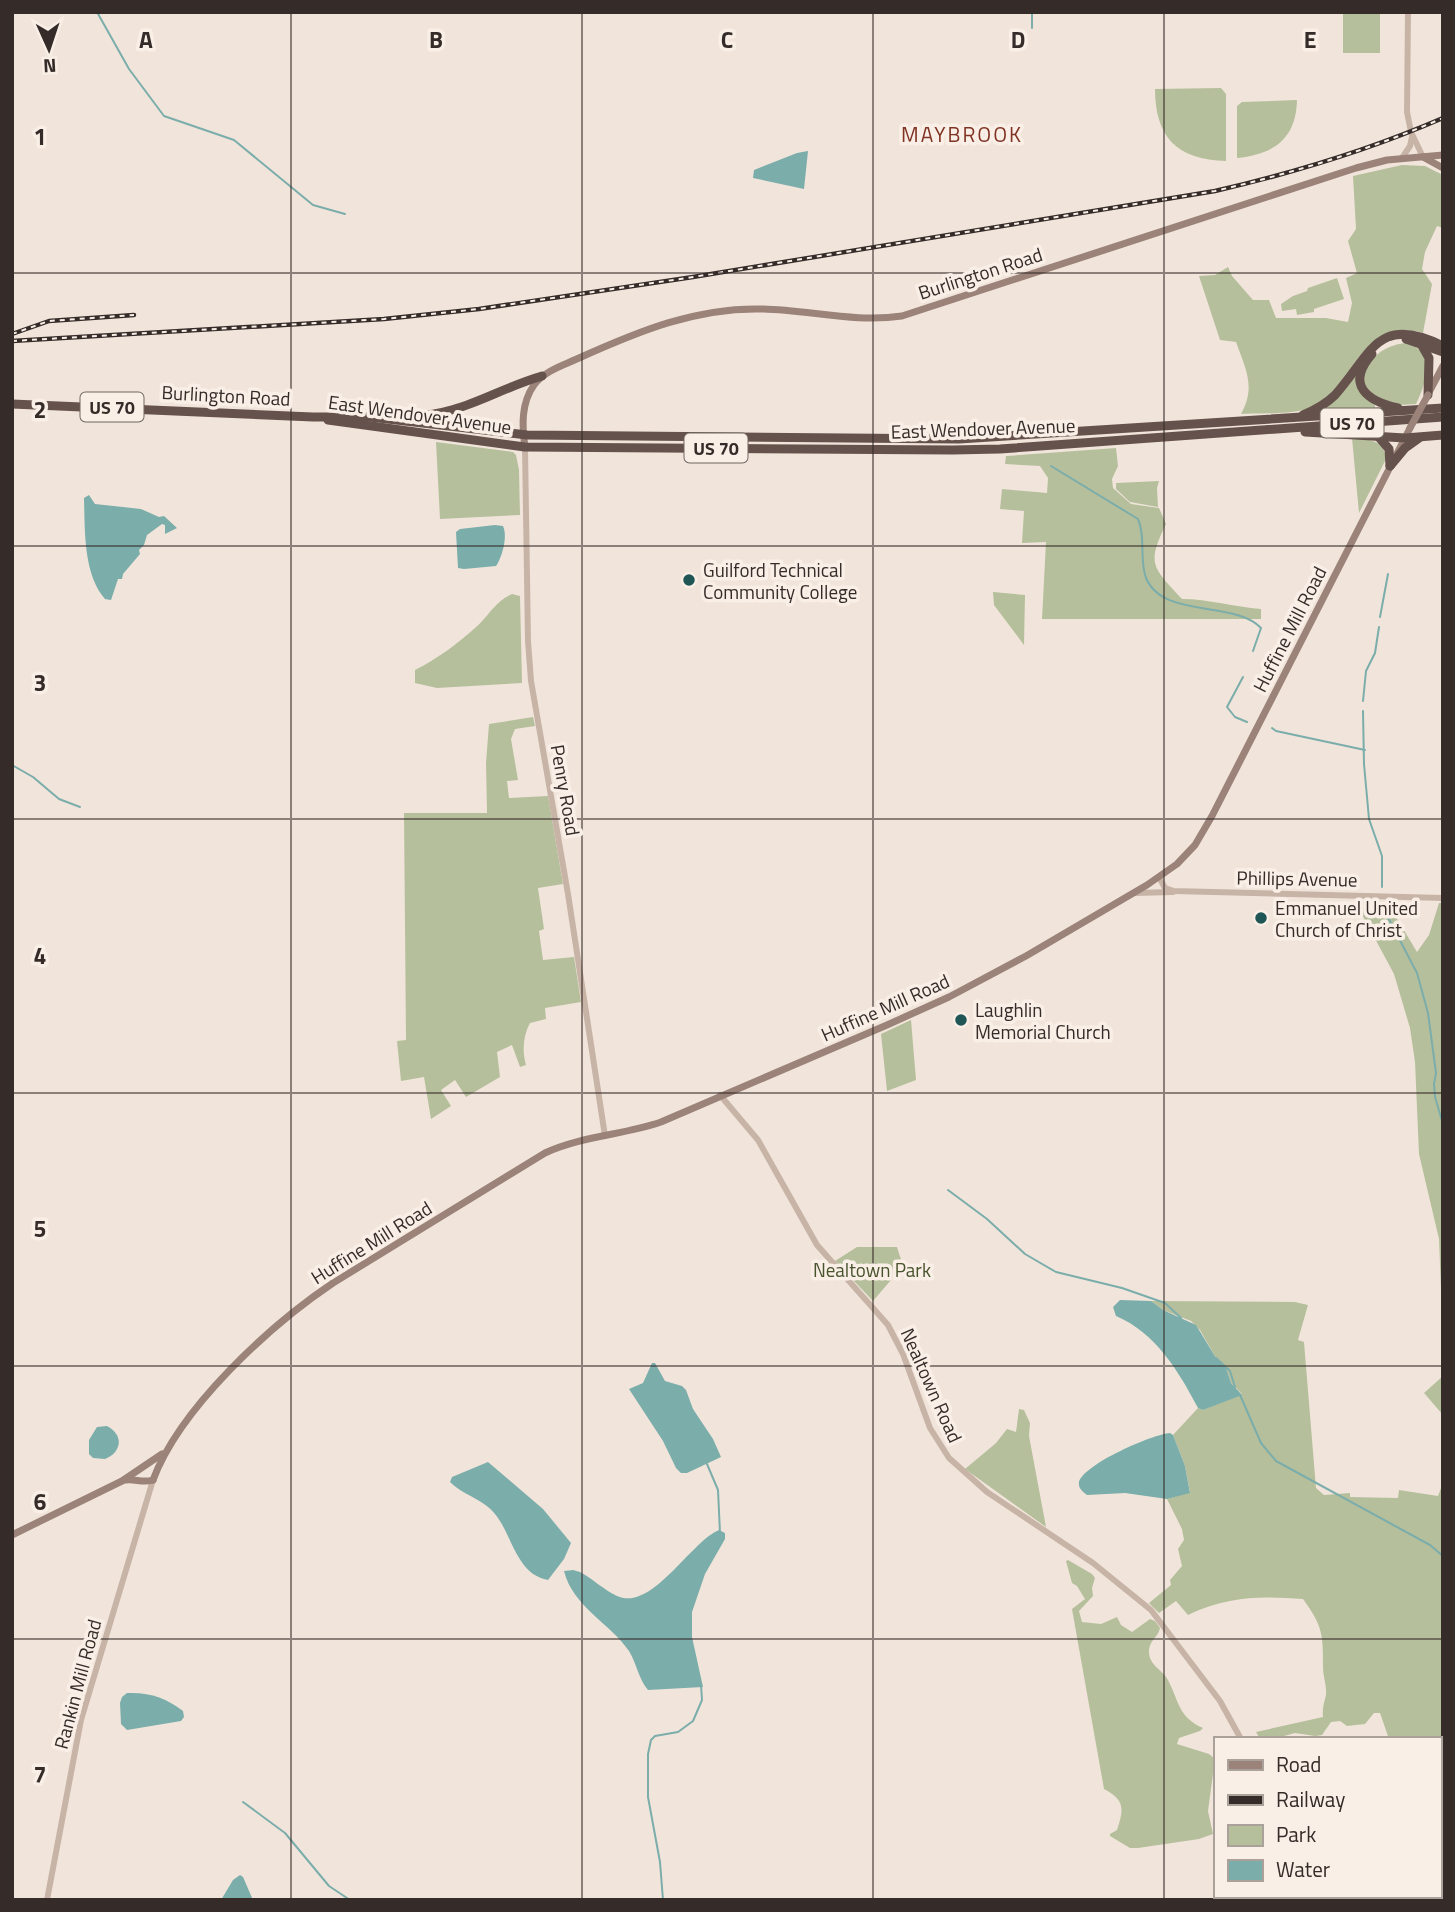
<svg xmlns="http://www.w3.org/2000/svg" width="1455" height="1912" viewBox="0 0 1455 1912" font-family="'Titillium Web',sans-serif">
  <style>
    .green { fill: #b6bf9c }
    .water { fill: #7badab }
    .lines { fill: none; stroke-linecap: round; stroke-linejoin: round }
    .stream { stroke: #7badab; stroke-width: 2 }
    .tertiary { stroke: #c8b4a7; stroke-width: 6 }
    .secondary { stroke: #9c8379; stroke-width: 7 }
    .trunk { stroke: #66524c; stroke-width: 9 }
    .rail-casing { stroke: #352b28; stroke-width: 4.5 }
    .rail { stroke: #f9efe7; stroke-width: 2; stroke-dasharray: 5; stroke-linecap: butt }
    .secondary-bridge { stroke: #9c8379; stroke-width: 7 }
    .grid { fill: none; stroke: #352b28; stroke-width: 2; stroke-opacity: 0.55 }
    .poi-dot { fill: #1f5555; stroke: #f9efe7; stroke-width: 2.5 }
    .labels { text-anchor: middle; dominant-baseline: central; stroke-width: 7; stroke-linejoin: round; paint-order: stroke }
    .shield { fill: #f9efe7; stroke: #706661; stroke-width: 2 }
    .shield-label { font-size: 18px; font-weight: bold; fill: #352b28 }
    .street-label { font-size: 19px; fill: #352b28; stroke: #f9efe7 }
    .poi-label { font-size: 19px; fill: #352b28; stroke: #f9efe7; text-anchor: start }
    .park-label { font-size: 19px; fill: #48532c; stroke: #f9efe7 }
    .neighbourhood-label { font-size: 21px; letter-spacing: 2px; fill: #813323; stroke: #f9efe7 }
    .grid-label { font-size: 23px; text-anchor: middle; font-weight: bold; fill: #352b28; stroke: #f9efe7; stroke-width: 7; stroke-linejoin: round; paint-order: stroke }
  </style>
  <rect width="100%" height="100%" fill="#f1e5db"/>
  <!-- green -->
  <g class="green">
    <rect x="1343" y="12" width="37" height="41"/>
    <path d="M1221,88L1226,94V161C1177,160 1155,137 1155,89Z"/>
    <path d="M1297,100C1296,139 1274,154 1237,158V106L1242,102Z"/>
    <path d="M1402,165L1425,166L1443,175V228L1437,226L1425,252L1422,269L1432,284L1423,333C1361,315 1355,386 1312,407C1295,415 1260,413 1241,414C1256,387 1246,370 1236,342L1220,340L1199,276L1215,275L1228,267L1232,276L1253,300H1269L1276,318H1326L1348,322L1352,303L1346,278L1357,273L1348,241L1356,229L1353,176Z"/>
    <path d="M1337,278L1344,299L1314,309V312L1297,315L1296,309L1282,311L1281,304L1293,296L1307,291L1308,288Z"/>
    <path d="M1405,343C1437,350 1427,381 1416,404L1400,405L1370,395L1363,379C1369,358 1382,346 1405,343Z"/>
    <path d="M1360,365V392L1375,405V408L1317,413Z"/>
    <path d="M1352,438C1369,440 1384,439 1386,459L1359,513Z"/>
    <path d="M436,442L513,452L516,455L519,470L520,515L440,519Z"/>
    <path d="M1116,448L1118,466L1112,479L1113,488L1131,504L1159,508L1166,524C1146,565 1153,567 1182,599C1209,599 1234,607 1261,609V619H1042L1046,542L1022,543L1024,511L1000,509L1002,489L1047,493L1048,478L1040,466L1005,464L1006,456Z"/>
    <path d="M1159,481L1157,488L1158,507L1130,502L1116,489V483Z"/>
    <path d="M993,592L1025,595L1024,645L994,605Z"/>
    <path d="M512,594L520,596L522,683L437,688L415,683V670C437,659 457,644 475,628C488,617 495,601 512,594Z"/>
    <path d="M533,717L535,726L515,729L511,739L518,780L507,781L509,798L548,796L563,884L538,888L544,929L539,931L543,960L574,957L581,1002L545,1008L546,1019L530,1023C523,1036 522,1051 526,1065L520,1067L512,1045L497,1052L500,1077L466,1097L455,1080L441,1090L451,1106L431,1119L424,1077L401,1081L397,1041L406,1040L404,813H487L486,763L489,724Z"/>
    <path d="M1361,901L1390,902V907L1417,952L1429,935L1439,903H1443V1339L1439,1239L1419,1154L1415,1062L1410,1028L1394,974L1358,907Z"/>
    <path d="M911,1020L916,1080L887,1091L881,1034Z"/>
    <path d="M857,1247H897L903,1266L873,1301L835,1261Z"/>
    <path d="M1151,1301L1295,1302L1308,1305L1298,1340L1304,1342L1316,1488L1324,1495L1350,1493V1497L1398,1498L1399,1490L1438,1496L1443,1483V1802H1439V1739H1389L1380,1713H1374L1365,1724L1347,1726L1340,1721L1331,1722L1322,1735L1315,1736L1295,1733L1273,1739H1260L1256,1732L1323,1717C1322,1709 1324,1703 1326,1695C1327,1686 1323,1677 1323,1667C1323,1634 1323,1627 1303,1599C1260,1596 1228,1596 1188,1615L1176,1601L1159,1613L1149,1603L1171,1585L1170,1580L1182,1566L1178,1549L1184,1540L1182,1529L1167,1499L1190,1492L1185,1466L1173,1435L1198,1408L1203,1410L1242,1394L1231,1383L1226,1368L1216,1358L1200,1330L1191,1321L1163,1310Z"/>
    <path d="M1443,1376V1415L1424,1393Z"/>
    <path d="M1019,1409L1024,1410L1030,1423L1029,1436L1046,1527L965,1469L996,1443L1007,1429L1016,1432Z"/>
    <path d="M1068,1560L1092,1574L1095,1578L1092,1588L1093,1596L1079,1611L1082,1622L1101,1624L1117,1617L1121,1625L1132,1632L1150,1619L1155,1621L1160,1628C1158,1638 1148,1641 1149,1653C1150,1666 1163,1670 1168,1680C1179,1701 1178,1717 1203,1728L1200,1731L1179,1738L1177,1744L1209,1754L1215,1759L1208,1811L1213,1834L1199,1839L1138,1848H1130L1110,1836V1834L1117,1830C1124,1809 1125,1800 1104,1789L1072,1609L1085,1599L1077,1586L1072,1583L1066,1561Z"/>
    <path d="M1439,1829H1443V1900H1309V1896H1439Z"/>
  </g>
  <!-- water -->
  <g class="water">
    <path d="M808,151L804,189L753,178L754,170L797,153Z"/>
    <path d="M89,495L95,504L141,509L159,517L164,516L177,528L165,534V525L162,524L147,535L144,545L139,550L140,554L123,574L122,579H118L111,600L105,599C83,574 85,529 84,498Z"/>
    <path d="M495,525L503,526C508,537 502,557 496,566L464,569L458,568L456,532L460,529Z"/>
    <path d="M1120,1300L1151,1301L1163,1310L1196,1325L1216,1358L1226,1368L1231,1383L1242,1395L1203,1410L1198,1408C1179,1372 1156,1333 1116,1316L1113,1307Z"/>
    <path d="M652,1363H655L665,1381L682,1386L686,1390L693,1409L713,1439L721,1457L687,1473H681L676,1468L663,1441L629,1389L643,1383Z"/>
    <path d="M107,1426C124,1435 122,1452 105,1459L93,1458L89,1454V1440L97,1427Z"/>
    <path d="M1170,1433L1173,1435L1185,1466L1190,1493L1167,1499L1125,1493L1087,1495C1082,1491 1078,1488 1079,1482C1084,1464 1153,1434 1170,1433Z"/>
    <path d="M488,1462L543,1509L571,1543L564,1559L548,1580C516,1574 512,1534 495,1514C483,1499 463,1495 450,1482L452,1477Z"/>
    <path d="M719,1530L725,1533V1539L705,1574L692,1612V1637L703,1687L648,1690C638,1678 637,1664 629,1651C610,1623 573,1607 564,1571L573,1570L580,1572C593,1579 604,1590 617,1596C652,1612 690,1542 719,1530Z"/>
    <path d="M127,1693C150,1692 166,1698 183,1711L184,1717L181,1721L127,1730L121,1724L120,1703L122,1697Z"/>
    <path d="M240,1875L243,1877L253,1900H221L233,1880Z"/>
  </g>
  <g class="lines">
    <!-- stream -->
    <g class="stream">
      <path d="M97,12L129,69L164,116L234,140L313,205L345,214"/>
      <path d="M1032,12V28"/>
      <path d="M1051,466L1138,519C1146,537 1139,559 1146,578C1163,619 1235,600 1261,628L1253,651"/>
      <path d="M1380,617L1388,574"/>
      <path d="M1243,677L1227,707L1235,717L1247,722"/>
      <path d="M1363,701L1366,671L1375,653L1379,627"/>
      <path d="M1363,711L1364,764L1369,819L1382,856V887"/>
      <path d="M1272,728L1276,731L1365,750"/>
      <path d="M12,765L33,777L59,799L80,807"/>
      <path d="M1382,906L1417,973L1428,1013L1436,1073L1434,1084L1435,1097L1443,1124"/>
      <path d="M948,1190L987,1219L1025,1254L1056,1272L1122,1288L1165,1303L1181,1318"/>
      <path d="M1216,1358L1230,1371L1235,1387"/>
      <path d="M1240,1395L1261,1443L1276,1461L1430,1545L1443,1556"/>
      <path d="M707,1464L718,1490L720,1533"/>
      <path d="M1443,1660V1678"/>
      <path d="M1439,1800L1443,1791"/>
      <path d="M243,1802L285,1833L329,1886L350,1900"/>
      <path d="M1439,1872L1443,1878"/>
      <path d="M663,1900L660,1862L648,1797V1754L651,1740L655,1736L678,1732L693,1721L702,1700L701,1685"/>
    </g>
    <!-- tertiary -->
    <g class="tertiary">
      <path d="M1408,12L1407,112L1411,132L1423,157"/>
      <path d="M1402,158L1410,146L1412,137"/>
      <path d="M525,447L528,641L531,681L568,894L605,1136"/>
      <path d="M1159,877L1165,888L1174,891L1443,898"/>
      <path d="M1135,893L1173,892"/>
      <path d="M720,1095L758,1140L817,1245L888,1325L903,1354L930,1428L949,1458L987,1492L1093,1563L1151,1610L1220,1701L1241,1739"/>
      <path d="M1439,1826H1443"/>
      <path d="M1302,1896L1303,1900"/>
      <path d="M47,1900L81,1720L153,1480"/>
    </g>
    <!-- secondary -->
    <g class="secondary">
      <path d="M1423,157L1443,168"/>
      <path d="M1428,394L1443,366"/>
      <path d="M525,447C522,426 521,403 534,385C544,371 564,365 579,358C639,331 697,307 763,309C810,310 855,323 902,316L1356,168L1387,160L1443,155"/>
      <path d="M126,1480C135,1479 144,1483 153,1480"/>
      <path d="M153,1480C180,1408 269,1326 333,1283L545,1153C582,1136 623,1135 661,1122L887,1025L949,997L1026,956L1147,885L1177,864L1195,845L1212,816L1410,428"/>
      <path d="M12,1535L122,1481L162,1454"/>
    </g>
    <!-- trunk -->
    <g class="trunk">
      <path d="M1406,339L1443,352"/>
      <path d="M1421,344L1429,358L1428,395"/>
      <path d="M1372,354C1345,385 1367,401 1398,408"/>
      <path d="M12,404L313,417H370L527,435L959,439L1443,408"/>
      <path d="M1303,415C1315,410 1326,404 1335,395C1371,355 1377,313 1443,346"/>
      <path d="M404,417C462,416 491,391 542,376"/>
      <path d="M328,420L525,447L953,450L1000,449L1443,417"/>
      <path d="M1305,432L1405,438L1443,435"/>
      <path d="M1377,435L1389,449L1390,466"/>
      <path d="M1390,466L1405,448L1419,438"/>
    </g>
    <defs>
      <g id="rail">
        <path d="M12,334L49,321L134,315"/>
        <path d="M12,341L384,319L479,309L693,277L1215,191C1293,173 1369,150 1443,118"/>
      </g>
    </defs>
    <!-- rail casing -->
    <use href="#rail" class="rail-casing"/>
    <!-- rail -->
    <use href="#rail" class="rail"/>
    <!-- secondary-bridge -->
    <path class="secondary-bridge" d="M1410,428L1428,395"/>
  </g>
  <!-- grid -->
  <path class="grid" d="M291,12V1900M582,12V1900M873,12V1900M1164,12V1900M12,273H1443M12,546H1443M12,819H1443M12,1093H1443M12,1366H1443M12,1639H1443"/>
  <!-- markers -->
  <g class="poi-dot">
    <circle cx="689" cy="580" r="7"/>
    <circle cx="1261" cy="918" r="7"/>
    <circle cx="961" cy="1020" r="7"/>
  </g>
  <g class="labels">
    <!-- shield labels -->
    <g class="shield">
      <rect x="80.5" y="392.5" width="63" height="29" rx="5"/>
      <rect x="1320.5" y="408.5" width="63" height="29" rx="5"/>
      <rect x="684.5" y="433.5" width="63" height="29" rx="5"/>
    </g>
    <g class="shield-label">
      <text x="112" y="407">US 70</text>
      <text x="1352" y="423">US 70</text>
      <text x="716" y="448">US 70</text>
    </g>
    <!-- street labels -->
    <g class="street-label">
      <text transform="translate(980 273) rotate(-18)">Burlington Road</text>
      <text transform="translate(226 395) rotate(3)">Burlington Road</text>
      <text transform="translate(420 414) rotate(8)">East Wendover Avenue</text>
      <text transform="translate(983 428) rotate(-2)">East Wendover Avenue</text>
      <text transform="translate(1289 629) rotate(-63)">Huffine Mill Road</text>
      <text transform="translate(566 790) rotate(80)">Penry Road</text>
      <text transform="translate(1297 878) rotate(1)">Phillips Avenue</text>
      <text transform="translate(885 1007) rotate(-24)">Huffine Mill Road</text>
      <text transform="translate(371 1242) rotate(-32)">Huffine Mill Road</text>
      <text transform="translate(932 1385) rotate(66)">Nealtown Road</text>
      <text transform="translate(77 1684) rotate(-75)">Rankin Mill Road</text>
    </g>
    <!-- poi labels -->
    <g class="poi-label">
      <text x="703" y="569">Guilford Technical<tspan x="703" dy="22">Community College</tspan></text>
      <text x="1275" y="907">Emmanuel United<tspan x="1275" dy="22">Church of Christ</tspan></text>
      <text x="975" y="1009">Laughlin<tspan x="975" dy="22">Memorial Church</tspan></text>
    </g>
    <!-- park labels -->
    <g class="park-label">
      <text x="872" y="1269">Nealtown Park</text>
    </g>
    <!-- neighbourhood labels -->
    <g class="neighbourhood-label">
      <text x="962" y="134">MAYBROOK</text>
    </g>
  </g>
  <g class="grid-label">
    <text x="146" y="48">A</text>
    <text x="436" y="48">B</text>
    <text x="727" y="48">C</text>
    <text x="1018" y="48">D</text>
    <text x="1310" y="48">E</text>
    <text x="40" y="145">1</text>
    <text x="40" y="418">2</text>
    <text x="40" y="691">3</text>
    <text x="40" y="964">4</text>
    <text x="40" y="1237">5</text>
    <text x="40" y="1510">6</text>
    <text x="40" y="1783">7</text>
  </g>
  <!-- border -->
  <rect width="1455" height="1912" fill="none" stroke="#352b28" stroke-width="28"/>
  <!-- legend -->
  <rect x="1214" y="1737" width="228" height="161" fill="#f9efe7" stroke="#aba19b" stroke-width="2"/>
  <rect x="1228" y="1760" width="35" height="10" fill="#9c8379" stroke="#aba19b" stroke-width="2"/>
  <text x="1276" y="1772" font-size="21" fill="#352b28">Road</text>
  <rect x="1228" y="1795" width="35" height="10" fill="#352b28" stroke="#aba19b" stroke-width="2"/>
  <text x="1276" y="1807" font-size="21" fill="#352b28">Railway</text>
  <rect x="1228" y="1825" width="35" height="21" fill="#b6bf9c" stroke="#aba19b" stroke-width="2"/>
  <text x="1276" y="1842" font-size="21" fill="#352b28">Park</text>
  <rect x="1228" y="1860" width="35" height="21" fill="#7badab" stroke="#aba19b" stroke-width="2"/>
  <text x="1276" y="1877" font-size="21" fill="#352b28">Water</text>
  <!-- north arrow -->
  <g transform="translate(49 49) rotate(177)" stroke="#f9efe7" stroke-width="5" paint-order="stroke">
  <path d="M0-5L12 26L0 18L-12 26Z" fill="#352b28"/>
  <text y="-10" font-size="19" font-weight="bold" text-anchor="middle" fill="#352b28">N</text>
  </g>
</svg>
